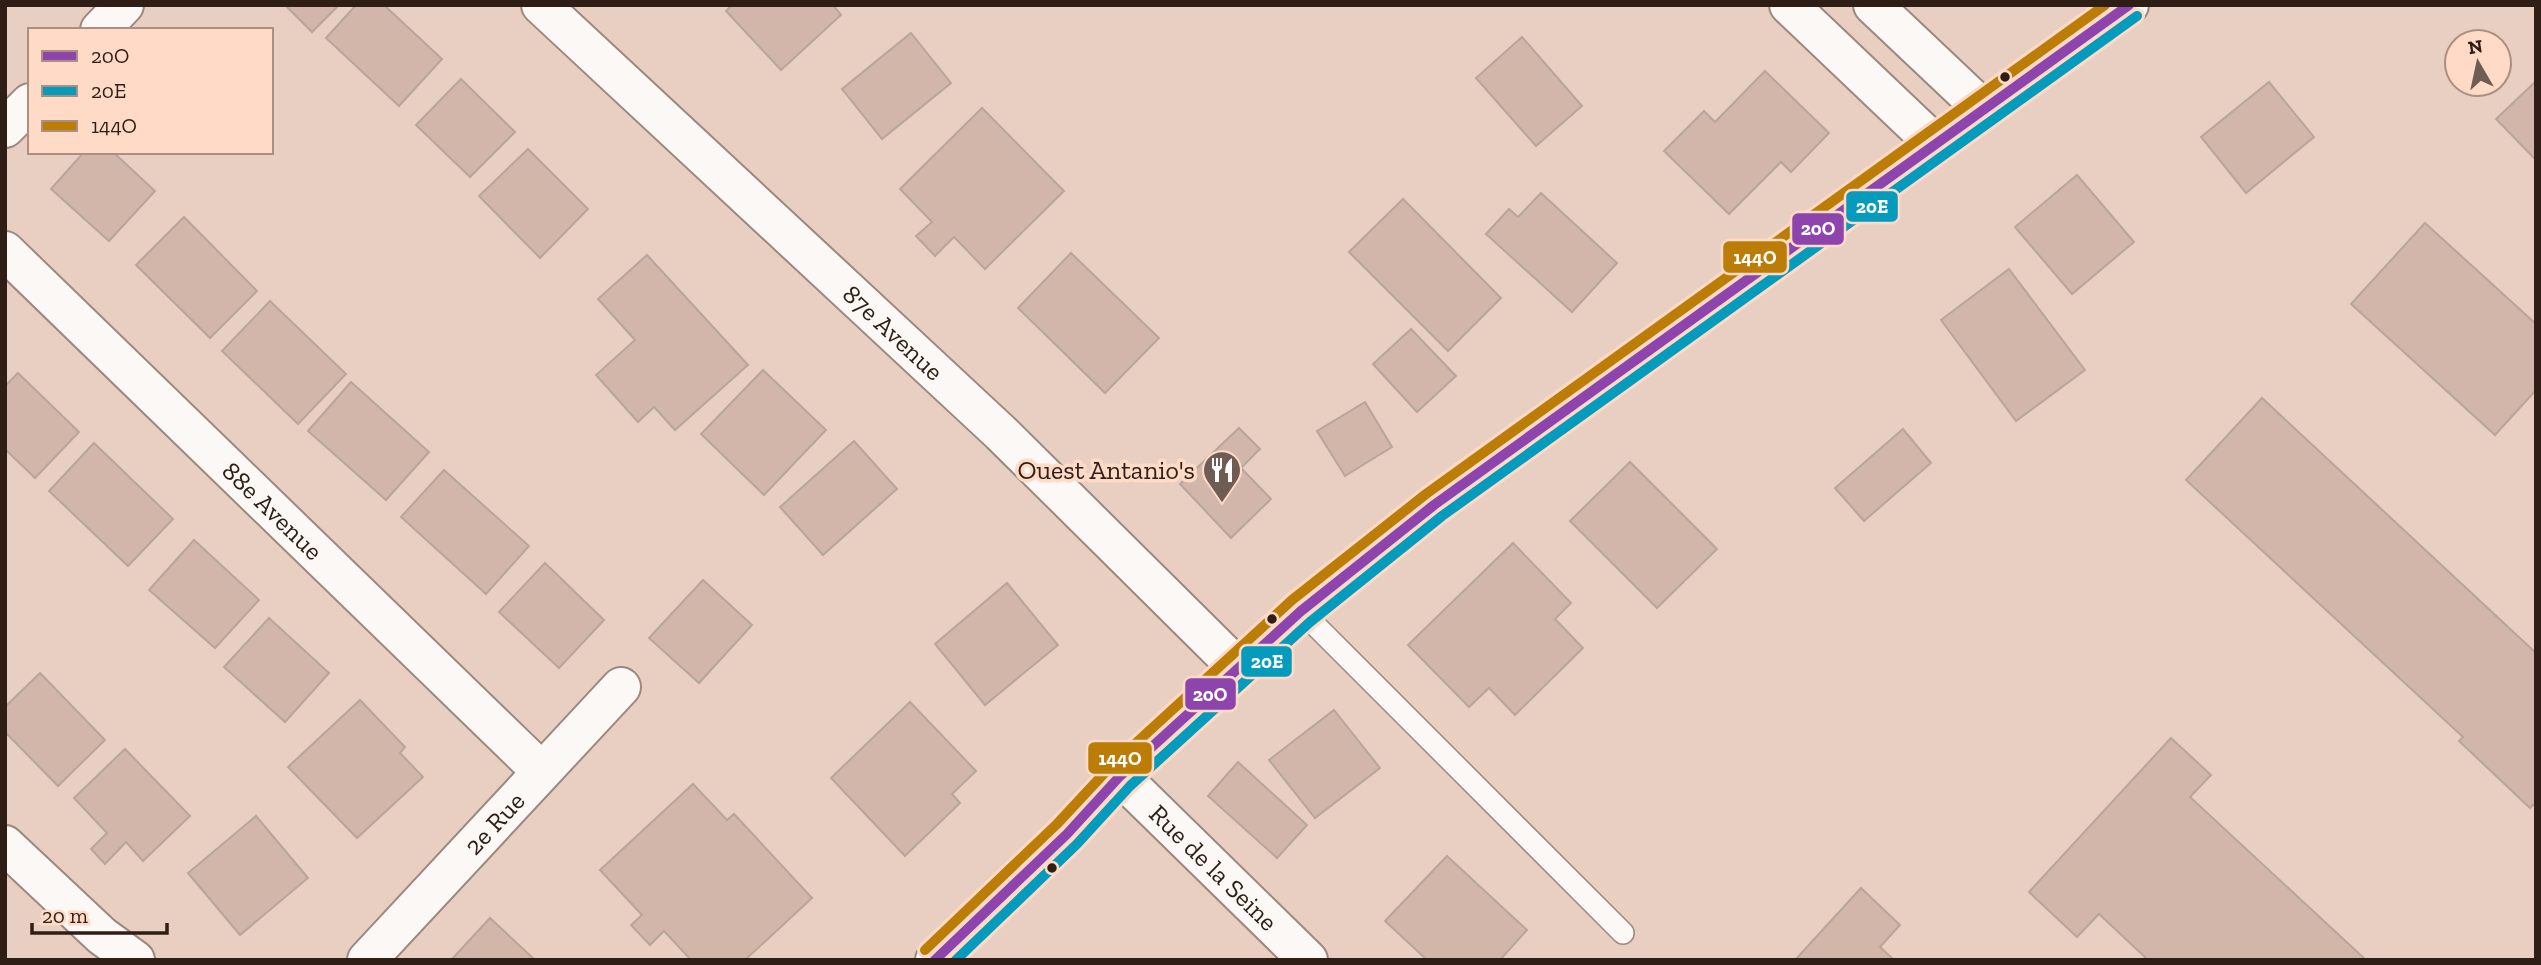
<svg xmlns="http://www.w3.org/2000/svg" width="2541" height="965" viewBox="0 0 2541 965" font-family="'Zilla Slab',serif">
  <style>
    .building { fill: #d1b6a9; stroke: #b8a59b; stroke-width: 2 }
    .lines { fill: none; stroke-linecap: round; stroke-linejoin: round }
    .service-casing { stroke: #9b897f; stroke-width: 24 }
    .minor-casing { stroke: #9b897f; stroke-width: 42 }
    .tertiary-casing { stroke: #9b897f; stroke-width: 42 }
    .service { stroke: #fcf8f6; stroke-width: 21 }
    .minor { stroke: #fcf8f6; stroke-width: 38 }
    .tertiary { stroke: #fcf8f6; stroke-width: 38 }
    .bus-1-casing { stroke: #fedac7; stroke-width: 16 }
    .bus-2-casing { stroke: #fedac7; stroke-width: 16 }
    .bus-3-casing { stroke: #fedac7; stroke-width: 16 }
    .bus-1 { stroke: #8e44ad; stroke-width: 10 }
    .bus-2 { stroke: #059bbc; stroke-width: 10 }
    .bus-3 { stroke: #bb7d06; stroke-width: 10 }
    .bus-dot { fill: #2e1e15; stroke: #fedac7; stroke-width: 2.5 }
    .labels { text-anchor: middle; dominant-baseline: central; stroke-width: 7; stroke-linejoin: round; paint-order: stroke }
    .street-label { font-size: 26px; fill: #2e1e15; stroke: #fedac7 }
    .poi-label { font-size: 26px; fill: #2e1e15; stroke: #fedac7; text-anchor: end }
    .line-badge { stroke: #fedac7; stroke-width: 2.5 }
    .badge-label { font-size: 19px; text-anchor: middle; font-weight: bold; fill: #fff }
  </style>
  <rect width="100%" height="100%" fill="#e8cfc2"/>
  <!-- building -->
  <g class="building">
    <path d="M285,5H339L312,32Z"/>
    <path d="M356,5H384L442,59L399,106L326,38Z"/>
    <path d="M732,5H833L841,15L781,70L726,11Z"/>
    <path d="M911,33L951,83L882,139L842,89Z"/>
    <path d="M1522,37L1582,106L1536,146L1476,78Z"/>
    <path d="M1765,71L1829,133L1791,172L1781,162L1729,214L1664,151L1704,111L1715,122Z"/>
    <path d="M461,79L515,132L470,177L416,125Z"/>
    <path d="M2536,81V160L2496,119Z"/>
    <path d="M2269,82L2314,137L2246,193L2201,137Z"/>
    <path d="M982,108L1064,191L985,269L954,237L935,256L916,236L932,222L900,189Z"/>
    <path d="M528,149L588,209L540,258L479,196Z"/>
    <path d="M84,152H113L155,191L109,241L51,189Z"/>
    <path d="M2077,175L2134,242L2072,294L2015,227Z"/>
    <path d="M1541,193L1617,263L1572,312L1486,234L1509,209L1518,217Z"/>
    <path d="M1403,199L1501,298L1448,351L1349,252Z"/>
    <path d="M184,217L257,291L210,338L136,265Z"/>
    <path d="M2425,223L2536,324V390L2495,435L2351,304Z"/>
    <path d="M1071,253L1159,338L1105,393L1018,308Z"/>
    <path d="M647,255L748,365L675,430L654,407L638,422L596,375L635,340L598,299Z"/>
    <path d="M2009,269L2085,370L2016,421L1941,320Z"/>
    <path d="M270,301L346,374L298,424L222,351Z"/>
    <path d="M1411,329L1456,376L1417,412L1373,364Z"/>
    <path d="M763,370L826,430L764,495L701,434Z"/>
    <path d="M18,373L79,432L35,478L5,449V386Z"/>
    <path d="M351,382L429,452L386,500L308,431Z"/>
    <path d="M2262,398L2536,653V802L2530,808L2459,741L2463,737L2186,480Z"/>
    <path d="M1365,402L1392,447L1345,476L1317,431Z"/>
    <path d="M1239,428L1260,449L1241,468L1271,499L1231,538L1180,484Z"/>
    <path d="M1903,429L1931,463L1864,521L1835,488Z"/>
    <path d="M854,441L897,489L823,555L780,507Z"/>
    <path d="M94,443L173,519L128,566L49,491Z"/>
    <path d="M1630,462L1717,549L1657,608L1570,521Z"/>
    <path d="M444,470L529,546L486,594L401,517Z"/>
    <path d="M194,540L259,600L215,648L149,590Z"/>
    <path d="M1513,543L1571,603L1555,619L1583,648L1515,715L1489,688L1469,707L1408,645Z"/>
    <path d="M545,563L604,620L559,668L499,612Z"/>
    <path d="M703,580L752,625L699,683L649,638Z"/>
    <path d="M1007,583L1058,645L985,705L935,644Z"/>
    <path d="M269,618L329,673L285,722L224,667Z"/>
    <path d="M40,673L105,740L58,786L5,732V707Z"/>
    <path d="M360,700L405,747L400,753L423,777L357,838L288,767Z"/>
    <path d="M910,702L976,771L952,794L960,803L905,856L831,778Z"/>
    <path d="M1334,710L1380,768L1315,818L1269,760Z"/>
    <path d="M2171,738L2211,775L2190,797L2366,960H2148L2099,914L2077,937L2029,892Z"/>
    <path d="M125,749L190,816L143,861L126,842L105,864L91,849L107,833L74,798Z"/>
    <path d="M1238,762L1307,825L1277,858L1208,796Z"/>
    <path d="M693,784L727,820L734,814L812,898L745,960H691L664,931L650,945L631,925L642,915L600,870Z"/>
    <path d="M256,816L308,878L240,935L188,873Z"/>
    <path d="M1447,856L1527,930L1500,960H1427L1385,921Z"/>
    <path d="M1861,888L1900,925L1880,947L1894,960H1795Z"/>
    <path d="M490,918L535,960H451Z"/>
  </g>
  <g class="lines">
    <defs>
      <path id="service" d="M1301,611L1623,933"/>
      <g id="minor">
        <path id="s1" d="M541,5L1001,433L1238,668"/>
        <path d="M1789,5L1934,143"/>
        <path d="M1873,5L1983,109"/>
        <path d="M100,30L124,5"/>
        <path d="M5,128L30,103"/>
        <path id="s2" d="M5,251L541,771"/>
        <path id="s3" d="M1120,776L1308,960"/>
        <path d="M5,845L102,936L135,960"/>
        <path id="s4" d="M367,960L621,687"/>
      </g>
      <path id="tertiary" d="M935,960L1067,834L1120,776L1301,611L1434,505L2129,5"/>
    </defs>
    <!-- service casing -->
    <use href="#service" class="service-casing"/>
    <!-- minor casing -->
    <use href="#minor" class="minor-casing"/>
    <!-- tertiary casing -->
    <use href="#tertiary" class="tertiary-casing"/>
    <!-- service -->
    <use href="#service" class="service"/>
    <!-- minor -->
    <use href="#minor" class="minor"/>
    <!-- tertiary -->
    <use href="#tertiary" class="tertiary"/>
    <defs>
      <path id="bus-1" d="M935,960L1067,834L1120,776L1301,611L1434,505L2129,5"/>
      <path id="bus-2" d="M956,960L1077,844L1130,786L1310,622L1442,516L2137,16"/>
      <path id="bus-3" d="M925,950L1057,824L1111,766L1292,600L1426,494L2105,5"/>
    </defs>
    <!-- bus-1 casing -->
    <use href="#bus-1" class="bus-1-casing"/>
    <!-- bus-2 casing -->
    <use href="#bus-2" class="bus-2-casing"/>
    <!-- bus-3 casing -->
    <use href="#bus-3" class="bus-3-casing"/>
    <!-- bus-1 -->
    <use href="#bus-1" class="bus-1"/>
    <!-- bus-2 -->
    <use href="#bus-2" class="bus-2"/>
    <!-- bus-3 -->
    <use href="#bus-3" class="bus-3"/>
  </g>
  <!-- icons -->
  <defs>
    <symbol id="restaurant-pin" viewBox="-11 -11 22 30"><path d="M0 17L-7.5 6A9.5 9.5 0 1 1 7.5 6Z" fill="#6f5c52" stroke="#fedac7"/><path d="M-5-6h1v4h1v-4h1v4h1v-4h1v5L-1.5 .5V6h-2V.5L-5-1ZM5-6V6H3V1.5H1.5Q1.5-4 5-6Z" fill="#fff"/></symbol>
  </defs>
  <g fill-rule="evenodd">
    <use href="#restaurant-pin" x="1200" y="448" width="44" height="60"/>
  </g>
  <!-- markers -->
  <g class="bus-dot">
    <circle cx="2005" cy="77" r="6"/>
    <circle cx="1272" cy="619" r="6"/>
    <circle cx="1052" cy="868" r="6"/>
  </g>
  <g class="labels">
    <!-- street labels -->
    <g class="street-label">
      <text stroke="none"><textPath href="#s1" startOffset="481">87e Avenue</textPath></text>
      <text stroke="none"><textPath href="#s2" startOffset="373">88e Avenue</textPath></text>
      <text stroke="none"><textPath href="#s4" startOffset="187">2e Rue</textPath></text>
      <text stroke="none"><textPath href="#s3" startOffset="131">Rue de la Seine</textPath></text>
    </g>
    <!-- poi labels -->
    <g class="poi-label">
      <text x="1195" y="470">Ouest Antanio's</text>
    </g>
  </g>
  <g class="line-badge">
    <rect x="1845" y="190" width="54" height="33" rx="7" fill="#059bbc"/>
    <rect x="1791" y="212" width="54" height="34" rx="7" fill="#8e44ad"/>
    <rect x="1722" y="240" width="66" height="34" rx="7" fill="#bb7d06"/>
    <rect x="1240" y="645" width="53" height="33" rx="7" fill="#059bbc"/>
    <rect x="1184" y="677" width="53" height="34" rx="7" fill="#8e44ad"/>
    <rect x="1087" y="741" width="66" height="34" rx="7" fill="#bb7d06"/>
  </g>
  <g class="badge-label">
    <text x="1872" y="213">20E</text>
    <text x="1818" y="235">20O</text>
    <text x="1755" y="264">144O</text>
    <text x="1267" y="668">20E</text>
    <text x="1210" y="701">20O</text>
    <text x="1120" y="765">144O</text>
  </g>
  <!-- border -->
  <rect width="2541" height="965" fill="none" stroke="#2e1e15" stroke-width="14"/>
  <!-- legend -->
  <rect x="28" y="28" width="245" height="126" fill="#fedac7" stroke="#ab8f80" stroke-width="2"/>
  <rect x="42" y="51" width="35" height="10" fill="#8e44ad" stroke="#ab8f80" stroke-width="2"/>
  <text x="91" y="63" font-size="21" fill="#2e1e15">20O</text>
  <rect x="42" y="86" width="35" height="10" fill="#059bbc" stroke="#ab8f80" stroke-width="2"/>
  <text x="91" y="98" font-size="21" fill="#2e1e15">20E</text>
  <rect x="42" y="121" width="35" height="10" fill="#bb7d06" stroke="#ab8f80" stroke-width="2"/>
  <text x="91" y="133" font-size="21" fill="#2e1e15">144O</text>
  <!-- north arrow -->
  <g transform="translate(2478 63) rotate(351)"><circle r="33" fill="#fedac7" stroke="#ab8f80" stroke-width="2"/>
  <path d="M0-5L12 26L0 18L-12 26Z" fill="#6f5c52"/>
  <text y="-10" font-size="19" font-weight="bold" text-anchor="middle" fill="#2e1e15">N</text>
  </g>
  <!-- scale -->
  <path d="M32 923v10h135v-10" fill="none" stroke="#2e1e15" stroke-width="3.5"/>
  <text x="42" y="923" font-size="21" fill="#2e1e15" stroke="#fedac7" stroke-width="5" paint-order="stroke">20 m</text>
</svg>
